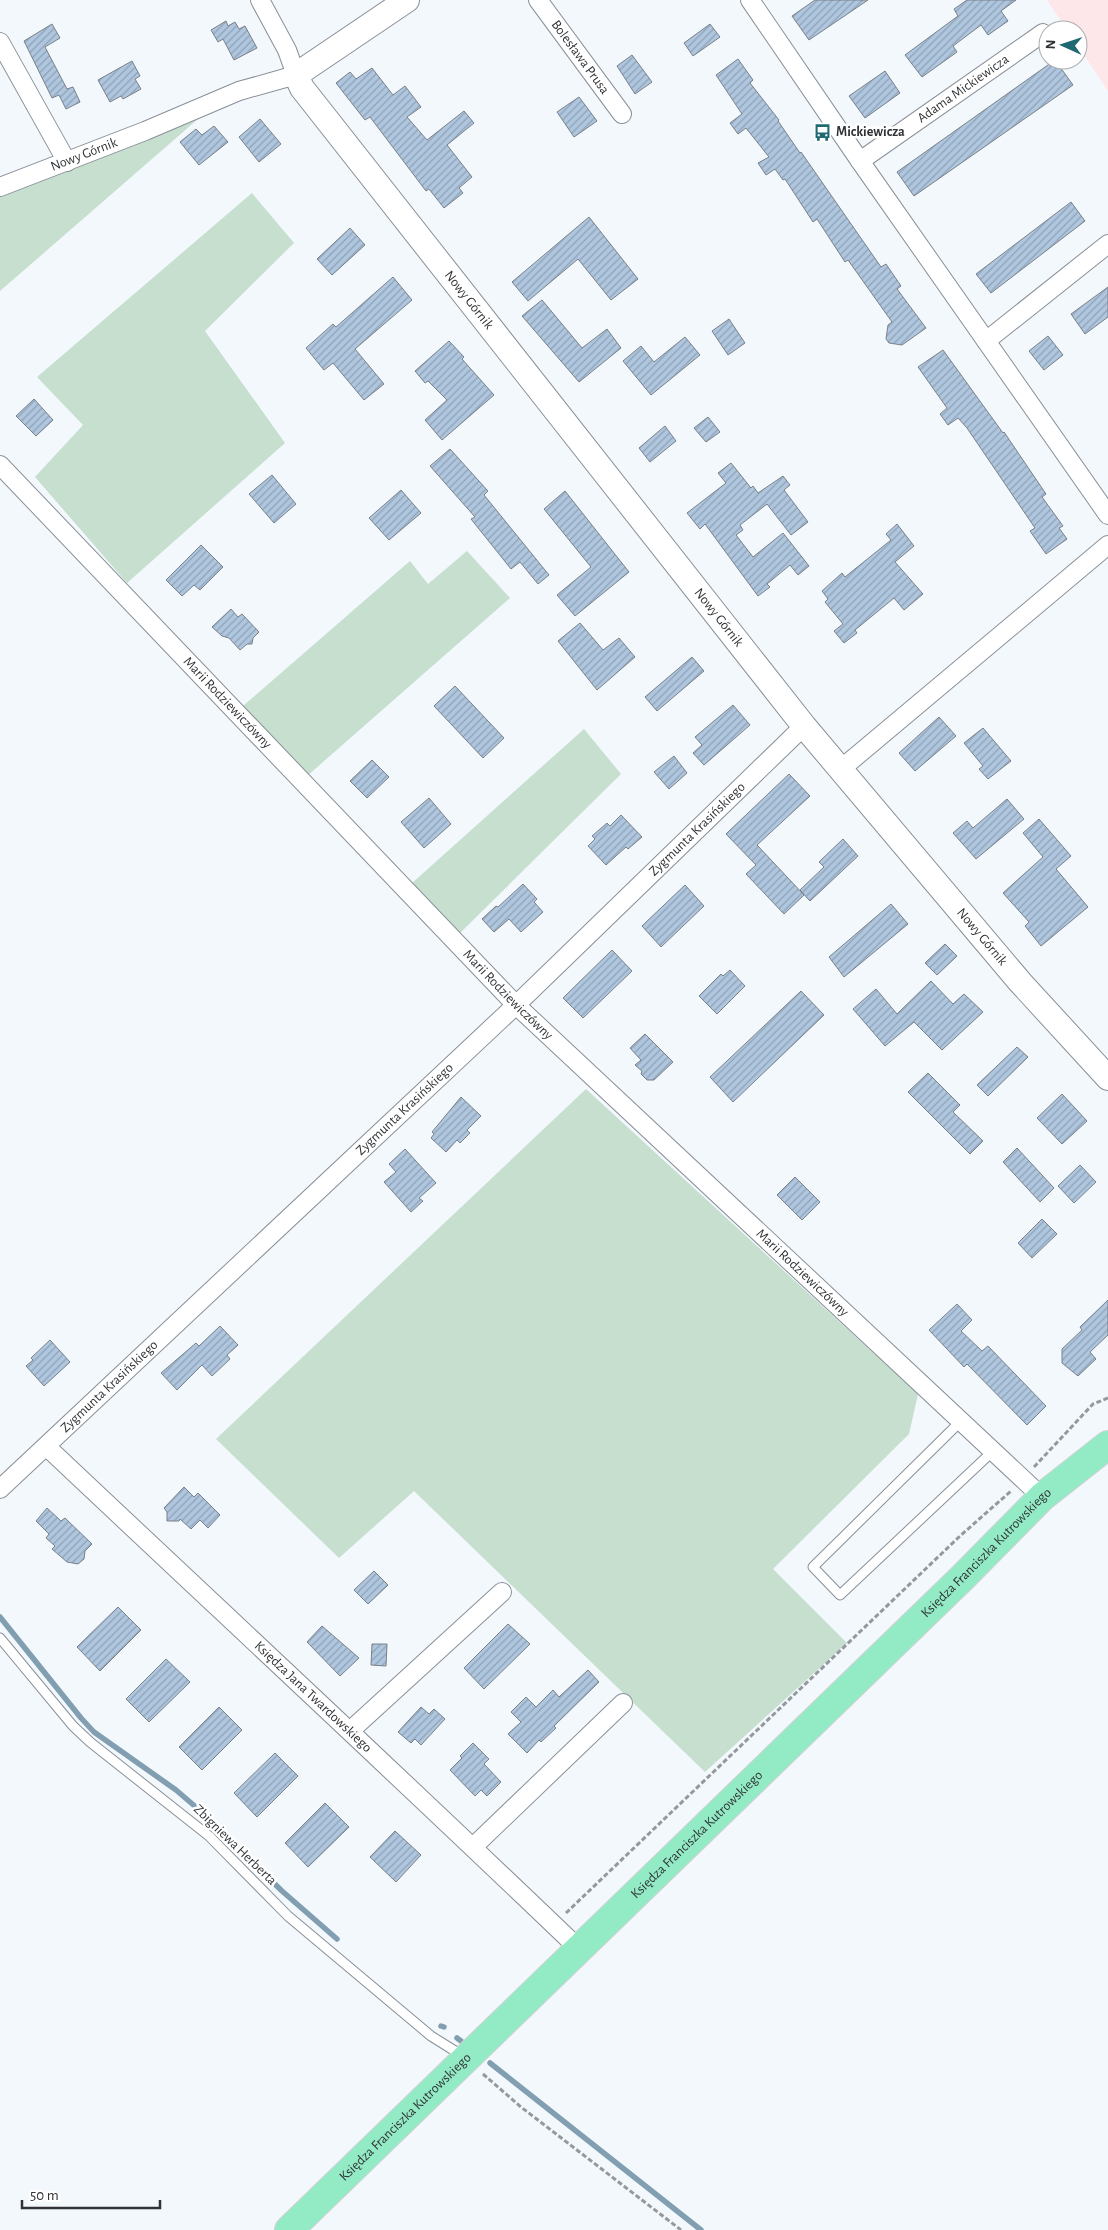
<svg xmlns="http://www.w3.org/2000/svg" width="1108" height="2230" viewBox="0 0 1108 2230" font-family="'Alegreya Sans',sans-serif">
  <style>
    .industrial { fill: #fde7e9 }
    .green { fill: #c6dfcf }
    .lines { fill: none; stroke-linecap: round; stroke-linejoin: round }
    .stream { stroke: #829fb2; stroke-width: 5.5 }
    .building { fill: url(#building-hatch); stroke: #798088 }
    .lane-casing { stroke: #899098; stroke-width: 11 }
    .street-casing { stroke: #899098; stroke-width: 20 }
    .secondary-casing { stroke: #899098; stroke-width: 26 }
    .primary-casing { stroke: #d1d2d3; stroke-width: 30 }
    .path { stroke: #94999d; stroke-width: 3; stroke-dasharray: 5 2.5; stroke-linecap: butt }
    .lane { stroke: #fff; stroke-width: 9 }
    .street { stroke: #fff; stroke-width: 18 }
    .secondary { stroke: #fff; stroke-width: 24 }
    .primary { stroke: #93ebc6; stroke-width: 28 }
    .labels { text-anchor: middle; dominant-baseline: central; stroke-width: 5; stroke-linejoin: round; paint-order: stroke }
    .street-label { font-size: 14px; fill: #303336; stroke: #fff }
    .poi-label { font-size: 14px; font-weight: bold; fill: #303336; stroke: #fff; text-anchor: start }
  </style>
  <defs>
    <pattern id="building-hatch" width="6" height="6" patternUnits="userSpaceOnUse" patternTransform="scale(1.25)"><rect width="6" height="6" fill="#afc6df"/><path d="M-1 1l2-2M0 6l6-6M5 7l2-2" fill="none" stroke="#8fa1b6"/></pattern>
  </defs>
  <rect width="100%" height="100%" fill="#f3f8fd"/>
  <!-- industrial -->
  <path class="industrial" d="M1047,0H1108V91L1078,46V30H1067Z"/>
  <!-- green -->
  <g class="green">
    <path d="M198,119L0,291V194L74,164Z"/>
    <path d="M252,193L294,243L205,331L285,443L127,583L35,477L83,425L37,377Z"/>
    <path d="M467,551L510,598L307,776L243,706L410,561L428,584Z"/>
    <path d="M584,729L621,774L459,934L411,884Z"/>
    <path d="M586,1089L918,1394L909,1434L773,1569L847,1643L705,1772L414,1491L339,1558L216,1439Z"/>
  </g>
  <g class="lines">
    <!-- stream -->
    <g class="stream">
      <path d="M0,1617L81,1718L94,1732L176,1790L197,1808L282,1891L337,1939"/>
      <path d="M441,2026L444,2027"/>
      <path d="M457,2038L461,2041"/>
      <path d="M490,2063L701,2230"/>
    </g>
  </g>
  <!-- building -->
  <g class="building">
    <path d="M815,0H868L809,40L792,16Z"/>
    <path d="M967,0H1016L1001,11L1008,21L988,35L981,25L953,46L957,52L922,77L905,55L958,16L954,9Z"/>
    <path d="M226,21L228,26L235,22L239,29L245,26L257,48L234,60L223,39L218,42L211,30Z"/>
    <path d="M52,24L60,38L45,47L67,89L73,87L80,102L66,109L59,95L52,98L24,41Z"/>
    <path d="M710,24L720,37L693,56L684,43Z"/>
    <path d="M632,55L652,82L635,94L617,66Z"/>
    <path d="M738,59L753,80L750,83L779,120L778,121L800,153L801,152L881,267L886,264L901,286L897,289L926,328L902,345L889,343L886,339L888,325L892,322L848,260L845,262L817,219L813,222L785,179L783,180L775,169L766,175L758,163L769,157L746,128L738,134L730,123L742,114L716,75Z"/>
    <path d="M1055,60L1073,85L914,196L897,172Z"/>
    <path d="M132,61L140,76L135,79L141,89L123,99L121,96L110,102L98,80Z"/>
    <path d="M372,68L393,95L405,86L421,107L407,117L427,140L464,111L474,123L447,145L472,177L459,188L463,193L444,208L429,189L426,191L370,117L365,120L336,83L350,72L356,79Z"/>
    <path d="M885,71L900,93L865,118L849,96Z"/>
    <path d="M579,97L597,121L574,137L557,112Z"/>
    <path d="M260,119L281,144L259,162L239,137Z"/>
    <path d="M214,126L228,142L199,165L180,142L196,129L202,135Z"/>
    <path d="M1071,202L1085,221L991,293L976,274Z"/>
    <path d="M589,217L638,279L611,300L578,259L528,301L512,282Z"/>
    <path d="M350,228L365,245L332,275L317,259Z"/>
    <path d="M393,277L412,300L355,349L384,384L364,400L333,363L324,370L306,348L333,324L336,327Z"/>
    <path d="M1108,287V317L1085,334L1071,314Z"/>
    <path d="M542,300L582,348L607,329L621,348L579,382L522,316Z"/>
    <path d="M729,319L745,343L728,355L712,331Z"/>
    <path d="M1048,336L1063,355L1044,370L1029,351Z"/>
    <path d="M685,337L700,355L651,395L623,361L641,346L654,362Z"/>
    <path d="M449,341L464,357L462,359L494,395L442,440L425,420L447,400L428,381L425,383L415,371Z"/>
    <path d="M943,350L1003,433L1004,432L1046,494L1042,497L1063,526L1059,528L1067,539L1046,554L1030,531L1035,528L967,428L958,418L948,425L940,414L947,408L918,367Z"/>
    <path d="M34,399L53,420L36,436L16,416Z"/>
    <path d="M708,417L720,432L706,442L694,428Z"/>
    <path d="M665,426L676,441L650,462L639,448Z"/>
    <path d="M450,449L488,491L484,495L549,575L538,584L520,562L511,569L471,519L475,517L430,466Z"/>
    <path d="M731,463L751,488L753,486L758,493L783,476L790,485L784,490L808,522L791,535L767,504L740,525L743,530L736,535L753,557L783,533L809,566L798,575L790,565L767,584L770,587L758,596L705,524L700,529L687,513L726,483L718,473Z"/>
    <path d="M272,475L296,504L274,523L249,494Z"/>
    <path d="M401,490L421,513L389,540L369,518Z"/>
    <path d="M565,491L629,572L575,616L557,595L591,567L544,509Z"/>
    <path d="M897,524L914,546L895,562L923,594L904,610L894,598L855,630L857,633L844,643L834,631L843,624L825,602L828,599L822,591L842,573L845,577L891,540L886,534Z"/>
    <path d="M201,545L223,567L200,590L194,585L182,596L166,580Z"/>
    <path d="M231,609L238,617L242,614L259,632L253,638L252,644H247L240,650L229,638L222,636L212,627Z"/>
    <path d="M580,623L603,650L619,638L635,657L597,690L558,641Z"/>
    <path d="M692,657L704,671L657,711L645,697Z"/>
    <path d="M455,686L504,738L483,758L434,706Z"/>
    <path d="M733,705L750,725L704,765L693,753L702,745L695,737Z"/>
    <path d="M939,717L956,736L915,771L899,753Z"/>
    <path d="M983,728L1011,761L988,779L979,769L983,766L964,743Z"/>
    <path d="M674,756L687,773L669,789L654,772Z"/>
    <path d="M372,760L389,777L367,798L350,781Z"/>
    <path d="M789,774L810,796L757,845L804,895L784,914L746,874L756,865L726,834Z"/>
    <path d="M429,798L451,824L424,848L401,822Z"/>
    <path d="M1007,799L1024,819L976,859L953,833L967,821L973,828Z"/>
    <path d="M621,815L642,837L628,849L626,847L606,865L588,846L595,839L592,836L607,823L610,826Z"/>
    <path d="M1039,819L1071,856L1056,869L1088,907L1041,946L1025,926L1029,922L1003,893L1043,857L1023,833Z"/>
    <path d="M843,839L858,856L810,901L800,890L824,867L819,862Z"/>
    <path d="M523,884L537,899L534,902L543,912L521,932L509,919L494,932L482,919L496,906L498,907Z"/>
    <path d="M685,885L704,906L661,947L642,926Z"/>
    <path d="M891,904L908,924L844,977L829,957Z"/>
    <path d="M945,944L957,956L937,975L925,963Z"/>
    <path d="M612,950L632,971L583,1018L563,998Z"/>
    <path d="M730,970L745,986L717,1014L699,996L721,974L723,976Z"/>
    <path d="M931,981L953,1004L964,994L983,1012L942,1050L914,1022L885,1046L853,1009L876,989L897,1014Z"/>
    <path d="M801,991L824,1015L733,1102L710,1077Z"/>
    <path d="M645,1034L673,1062L654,1080H647L641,1074L642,1071L635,1065L641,1060L630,1048Z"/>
    <path d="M1017,1047L1028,1057L988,1096L977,1085Z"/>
    <path d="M928,1073L960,1105L953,1112L983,1141L970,1154L908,1092Z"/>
    <path d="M1062,1094L1087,1121L1062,1144L1037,1118Z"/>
    <path d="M461,1097L481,1116L467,1130L470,1133L460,1143L457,1140L446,1152L431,1138L434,1134L432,1132Z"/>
    <path d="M1017,1148L1054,1188L1040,1202L1003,1162Z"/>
    <path d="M405,1149L436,1183L419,1198L423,1201L411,1212L384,1182L396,1172L389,1164Z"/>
    <path d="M1080,1165L1096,1182L1074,1203L1058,1186Z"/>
    <path d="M795,1177L820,1202L802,1220L777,1195Z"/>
    <path d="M1042,1219L1057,1234L1032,1258L1018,1243Z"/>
    <path d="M1108,1300V1335L1090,1352L1096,1359L1078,1376L1062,1363V1349L1082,1330L1080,1327Z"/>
    <path d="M957,1304L972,1320L961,1331L982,1351L988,1346L1046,1406L1027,1425L967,1364L964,1367L929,1330Z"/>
    <path d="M220,1326L238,1345L227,1355L230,1359L212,1376L202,1365L177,1390L161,1373L196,1343L199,1346Z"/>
    <path d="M50,1340L70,1362L44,1386L26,1366L33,1360L31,1358Z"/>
    <path d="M184,1487L194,1497L198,1493L220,1515L208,1528L200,1520L191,1529L180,1519L179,1521H167V1512L164,1508Z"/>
    <path d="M47,1508L61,1521L65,1518L92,1544L85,1551L84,1559L78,1564L67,1562L52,1549L55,1546L46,1538L49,1534L36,1521Z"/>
    <path d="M374,1571L388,1585L368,1604L354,1590Z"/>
    <path d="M118,1607L141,1630L100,1671L77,1647Z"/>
    <path d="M508,1624L530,1644L484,1689L464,1668Z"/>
    <path d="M322,1626L359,1658L340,1676L307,1642Z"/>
    <path d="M372,1644H387L386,1666L371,1665Z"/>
    <path d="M166,1659L190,1682L149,1722L126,1699Z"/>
    <path d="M588,1670L599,1682L554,1726L556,1728L541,1742L539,1740L527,1753L508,1734L521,1722L511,1712L526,1697L536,1707L553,1690L559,1697Z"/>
    <path d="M219,1707L242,1730L202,1770L179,1747Z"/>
    <path d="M421,1707L429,1714L434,1709L445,1719L421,1745L415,1739L411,1743L398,1732Z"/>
    <path d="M473,1743L489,1759L484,1764L501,1782L487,1796L481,1790L475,1796L450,1770L462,1758L460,1756Z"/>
    <path d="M275,1753L298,1776L257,1817L234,1793Z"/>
    <path d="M325,1803L349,1827L308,1867L285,1843Z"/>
    <path d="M395,1831L421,1855L396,1882L370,1857Z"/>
  </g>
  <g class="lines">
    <defs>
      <g id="lane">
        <path d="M961,1421L813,1567L840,1595L993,1451"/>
        <path d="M0,1638L73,1726L90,1742L209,1836L288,1916L431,2036L463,2056"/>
      </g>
      <g id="street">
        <path id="s1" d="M538,0L622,114"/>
        <path d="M750,0L860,161L1108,515"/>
        <path d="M0,42L67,162"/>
        <path id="s2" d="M860,161L1043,33"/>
        <path id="s3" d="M0,187L145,131L239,91L296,75L287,50L260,0"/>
        <path d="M986,341L1108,244"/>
        <path id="s4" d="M0,465L516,1005L1042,1497"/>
        <path d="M841,769L1108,545"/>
        <path id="s5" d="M47,1447C224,1614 402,1779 578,1948"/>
        <path id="s6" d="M0,1489L516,1005L804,726"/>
        <path d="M351,1730L502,1592"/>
        <path d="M473,1847L623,1703"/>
      </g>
      <g id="secondary">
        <path id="s7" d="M407,0L296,75L302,88L804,726L1020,982L1108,1078"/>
      </g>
      <g id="primary">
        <path id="s8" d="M289,2230L962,1578L1042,1497L1108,1445"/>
      </g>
    </defs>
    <!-- lane casing -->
    <use href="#lane" class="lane-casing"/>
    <!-- street casing -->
    <use href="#street" class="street-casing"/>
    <!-- secondary casing -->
    <use href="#secondary" class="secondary-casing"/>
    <!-- primary casing -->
    <use href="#primary" class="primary-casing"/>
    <!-- path -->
    <g class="path">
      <path d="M1034,1467L1093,1404L1108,1398"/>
      <path d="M566,1913L960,1536L1011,1491"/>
      <path d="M483,2074L521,2107L681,2230"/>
    </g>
    <!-- lane -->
    <use href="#lane" class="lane"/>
    <!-- street -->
    <use href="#street" class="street"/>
    <!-- secondary -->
    <use href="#secondary" class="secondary"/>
    <!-- primary -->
    <use href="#primary" class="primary"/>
  </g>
  <!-- icons -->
  <defs>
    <symbol id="bus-bare" viewBox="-9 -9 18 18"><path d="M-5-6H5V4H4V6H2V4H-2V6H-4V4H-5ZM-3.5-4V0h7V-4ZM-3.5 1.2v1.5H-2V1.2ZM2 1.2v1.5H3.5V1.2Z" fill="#1e6972" stroke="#fff" stroke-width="2.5" paint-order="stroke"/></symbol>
  </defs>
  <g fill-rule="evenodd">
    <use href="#bus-bare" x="810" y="120" width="25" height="25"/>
  </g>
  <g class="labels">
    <!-- street labels -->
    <g class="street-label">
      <text stroke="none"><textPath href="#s1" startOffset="71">Bolesława Prusa</textPath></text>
      <text stroke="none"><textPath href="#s2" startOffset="126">Adama Mickiewicza</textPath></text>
      <text stroke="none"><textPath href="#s3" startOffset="90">Nowy Górnik</textPath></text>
      <text stroke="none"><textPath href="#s7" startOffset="418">Nowy Górnik</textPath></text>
      <text stroke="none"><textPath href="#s7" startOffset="822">Nowy Górnik</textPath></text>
      <text stroke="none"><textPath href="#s4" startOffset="329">Marii Rodziewiczówny</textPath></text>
      <text stroke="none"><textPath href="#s6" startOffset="960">Zygmunta Krasińskiego</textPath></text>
      <text stroke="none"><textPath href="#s7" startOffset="1236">Nowy Górnik</textPath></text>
      <text stroke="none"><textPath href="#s4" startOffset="734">Marii Rodziewiczówny</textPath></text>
      <text stroke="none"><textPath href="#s6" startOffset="555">Zygmunta Krasińskiego</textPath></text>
      <text stroke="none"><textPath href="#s4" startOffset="1139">Marii Rodziewiczówny</textPath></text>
      <text stroke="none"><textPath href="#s6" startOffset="150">Zygmunta Krasińskiego</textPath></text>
      <text stroke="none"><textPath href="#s8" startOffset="972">Księdza Franciszka Kutrowskiego</textPath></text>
      <text stroke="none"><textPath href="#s5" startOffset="365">Księdza Jana Twardowskiego</textPath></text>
      <text stroke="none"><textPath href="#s8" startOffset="568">Księdza Franciszka Kutrowskiego</textPath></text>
      <text transform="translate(235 1845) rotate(44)">Zbigniewa Herberta</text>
      <text stroke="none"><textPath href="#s8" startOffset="162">Księdza Franciszka Kutrowskiego</textPath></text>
    </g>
    <!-- poi labels -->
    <g class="poi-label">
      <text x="836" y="132">Mickiewicza</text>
    </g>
  </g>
  <!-- north arrow -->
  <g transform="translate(1063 45) rotate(273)"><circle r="24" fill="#ffffff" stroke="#acadaf"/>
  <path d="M0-4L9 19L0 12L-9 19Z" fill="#1e6972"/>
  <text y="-8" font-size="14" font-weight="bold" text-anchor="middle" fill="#303336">N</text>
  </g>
  <!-- scale -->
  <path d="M22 2200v8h138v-8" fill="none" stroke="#303336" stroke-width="2.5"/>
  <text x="30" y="2200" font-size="15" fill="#303336" stroke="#ffffff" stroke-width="4" paint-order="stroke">50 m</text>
</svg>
